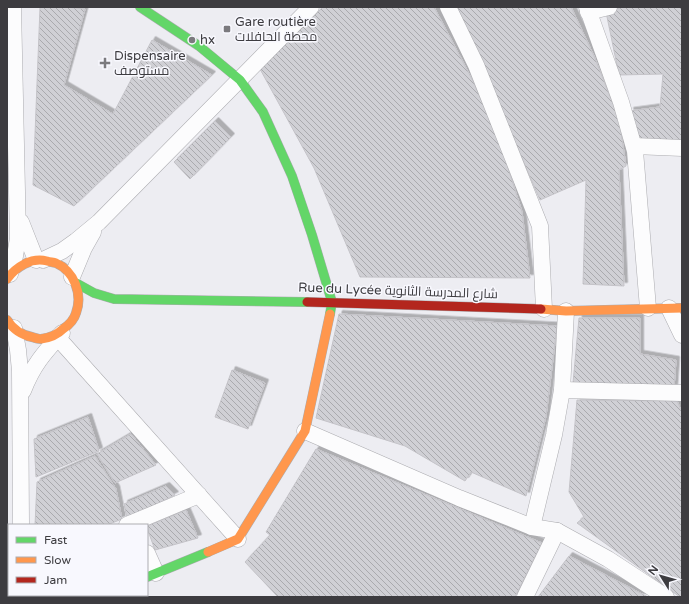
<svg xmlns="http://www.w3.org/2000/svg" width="689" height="604" viewBox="0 0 689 604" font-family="'Varela Round',Cairo,sans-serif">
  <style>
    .building { fill: url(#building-back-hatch); stroke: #c4c3c8; filter: url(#shadow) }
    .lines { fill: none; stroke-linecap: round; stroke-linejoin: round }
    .street-casing { stroke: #acacb0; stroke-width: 17 }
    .fast-casing { stroke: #acacb0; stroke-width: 10 }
    .slow-casing { stroke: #acacb0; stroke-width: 10 }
    .jam-casing { stroke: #acacb0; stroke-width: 10 }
    .street { stroke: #fcfcfd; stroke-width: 16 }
    .fast { stroke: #63d668; stroke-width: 9 }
    .slow { stroke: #ff974d; stroke-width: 9 }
    .jam { stroke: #b3261e; stroke-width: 9 }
    .poi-dot { fill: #7b7a7e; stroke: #f8f8fe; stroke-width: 1.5 }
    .labels { text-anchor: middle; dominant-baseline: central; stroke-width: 3; stroke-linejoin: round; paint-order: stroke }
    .poi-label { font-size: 13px; fill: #3d3c40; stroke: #f8f8fe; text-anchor: start }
    .street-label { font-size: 13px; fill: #3d3c40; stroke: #f8f8fe }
  </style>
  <defs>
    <pattern id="building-back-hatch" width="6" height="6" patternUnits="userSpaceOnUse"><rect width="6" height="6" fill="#d0d0d5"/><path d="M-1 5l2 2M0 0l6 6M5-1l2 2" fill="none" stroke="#aaaaae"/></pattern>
    <filter id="shadow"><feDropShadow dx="3.5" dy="-3.5" stdDeviation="0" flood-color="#0004"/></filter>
  </defs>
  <rect width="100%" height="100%" fill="#ededf2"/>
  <!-- building -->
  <g class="building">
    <path d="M40,7H66L85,9L64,85L113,114L152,40L212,75L74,206L33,185Z"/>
    <path d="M323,7H434L474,83L503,152L522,212L530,278L360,277L314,168L260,69Z"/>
    <path d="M457,7H571L594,56L619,119L626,166L619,170L624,286L583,284L586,180L540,200Z"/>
    <path d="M623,7H682V144L641,142L630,111L660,107L663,74L619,75L606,12Z"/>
    <path d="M215,121L231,137L190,179L174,162Z"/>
    <path d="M339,314L557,326L546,416L526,496L471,472L465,481L405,446L316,418Z"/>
    <path d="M579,318H640V354L676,360L674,388L573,383Z"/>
    <path d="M232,370L265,383L248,429L215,417Z"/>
    <path d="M577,400L677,401L682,412V597H680L577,523L584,517L569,492Z"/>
    <path d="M88,417L99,451L36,477L34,439Z"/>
    <path d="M131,434L156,465L115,483L97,454Z"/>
    <path d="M316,449L542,543L515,597H278L245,562L270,535L266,532Z"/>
    <path d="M95,456L116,489L122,519L107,525H35L37,482Z"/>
    <path d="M166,486L175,495L127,519L124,504Z"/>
    <path d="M186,510L198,538L155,550L147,528V526Z"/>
    <path d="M569,556L648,597H538Z"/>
  </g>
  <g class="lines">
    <defs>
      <g id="street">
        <path d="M448,7L476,65L540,226L544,309"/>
        <path d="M587,7L621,102L635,151L648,308"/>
        <path d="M588,12L609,7"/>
        <path d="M634,146L682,148"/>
        <path d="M21,222L36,260"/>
        <path d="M43,260L62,251L76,241L99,222L311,7"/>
        <path d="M10,274L15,256L18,238L13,7"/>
        <path d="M72,277L84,248L93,232"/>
        <path d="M669,308L682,335"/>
        <path d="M14,328L18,350L20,371L21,525"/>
        <path d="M58,338L238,539"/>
        <path d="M562,390L682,393"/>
        <path d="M23,391C33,365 44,353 62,333"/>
        <path d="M305,431L459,498L532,527L557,531L608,559L666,597"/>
        <path d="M127,525L199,495"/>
        <path d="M532,527L554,435L562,390L566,311"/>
        <path d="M147,553L156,573"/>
        <path d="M22,595V597"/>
        <path d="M99,597L104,595"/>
        <path d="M525,597L557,531"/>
      </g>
      <g id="fast">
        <path d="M140,7L199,46L240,80L263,112L292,176L312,235L332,302L330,314"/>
        <path d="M76,283L94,293L114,299L307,302"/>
        <path d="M147,577L208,552"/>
      </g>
      <g id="slow">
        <path d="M7,279C16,267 31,257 47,261C50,262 53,262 56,263C74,271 83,294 76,313C74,320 69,325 63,329C57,335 49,338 41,339C38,339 35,338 32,337C21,335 13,329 7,320"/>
        <path d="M541,309L566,311L682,308"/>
        <path d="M208,552L238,539L305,431L330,314"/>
      </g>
      <path id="jam" d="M307,302L541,309"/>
    </defs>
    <!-- street casing -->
    <use href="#street" class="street-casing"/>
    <!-- fast casing -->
    <use href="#fast" class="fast-casing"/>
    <!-- slow casing -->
    <use href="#slow" class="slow-casing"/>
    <!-- jam casing -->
    <use href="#jam" class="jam-casing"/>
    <!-- street -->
    <use href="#street" class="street"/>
    <!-- fast -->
    <use href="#fast" class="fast"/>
    <!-- slow -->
    <use href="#slow" class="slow"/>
    <!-- jam -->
    <use href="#jam" class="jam"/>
  </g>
  <!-- markers -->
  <g class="poi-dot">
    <rect x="223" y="25" width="8" height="8" rx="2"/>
    <circle cx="192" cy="40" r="4"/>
    <path d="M103 57h4v4h4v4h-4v4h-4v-4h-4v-4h4z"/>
  </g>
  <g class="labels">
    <!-- poi labels -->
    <g class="poi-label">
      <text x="235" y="22">Gare routière<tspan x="235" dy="15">محطة الحافلات</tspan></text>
      <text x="200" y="40">hx</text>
      <text x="114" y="56">Dispensaire<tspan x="114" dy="15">مستوصف</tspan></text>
    </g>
    <!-- street labels -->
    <g class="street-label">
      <text transform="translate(398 291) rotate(2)">Rue du Lycée شارع المدرسة الثانوية</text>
    </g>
  </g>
  <!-- border -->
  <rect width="689" height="604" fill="none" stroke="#3d3c40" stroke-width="16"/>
  <!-- legend -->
  <rect x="8" y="524" width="140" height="72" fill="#f8f8fe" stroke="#adadb2"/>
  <rect x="16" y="537" width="20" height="6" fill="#63d668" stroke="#adadb2"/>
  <text x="44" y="544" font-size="12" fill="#3d3c40">Fast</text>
  <rect x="16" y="557" width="20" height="6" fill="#ff974d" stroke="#adadb2"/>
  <text x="44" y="564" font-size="12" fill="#3d3c40">Slow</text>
  <rect x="16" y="577" width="20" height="6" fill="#b3261e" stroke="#adadb2"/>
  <text x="44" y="584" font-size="12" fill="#3d3c40">Jam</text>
  <!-- north arrow -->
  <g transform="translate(661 576) rotate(307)" stroke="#f8f8fe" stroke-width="3" paint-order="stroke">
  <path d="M0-3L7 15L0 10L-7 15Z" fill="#3d3c40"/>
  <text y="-6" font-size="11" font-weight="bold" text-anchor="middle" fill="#3d3c40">N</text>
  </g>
</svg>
